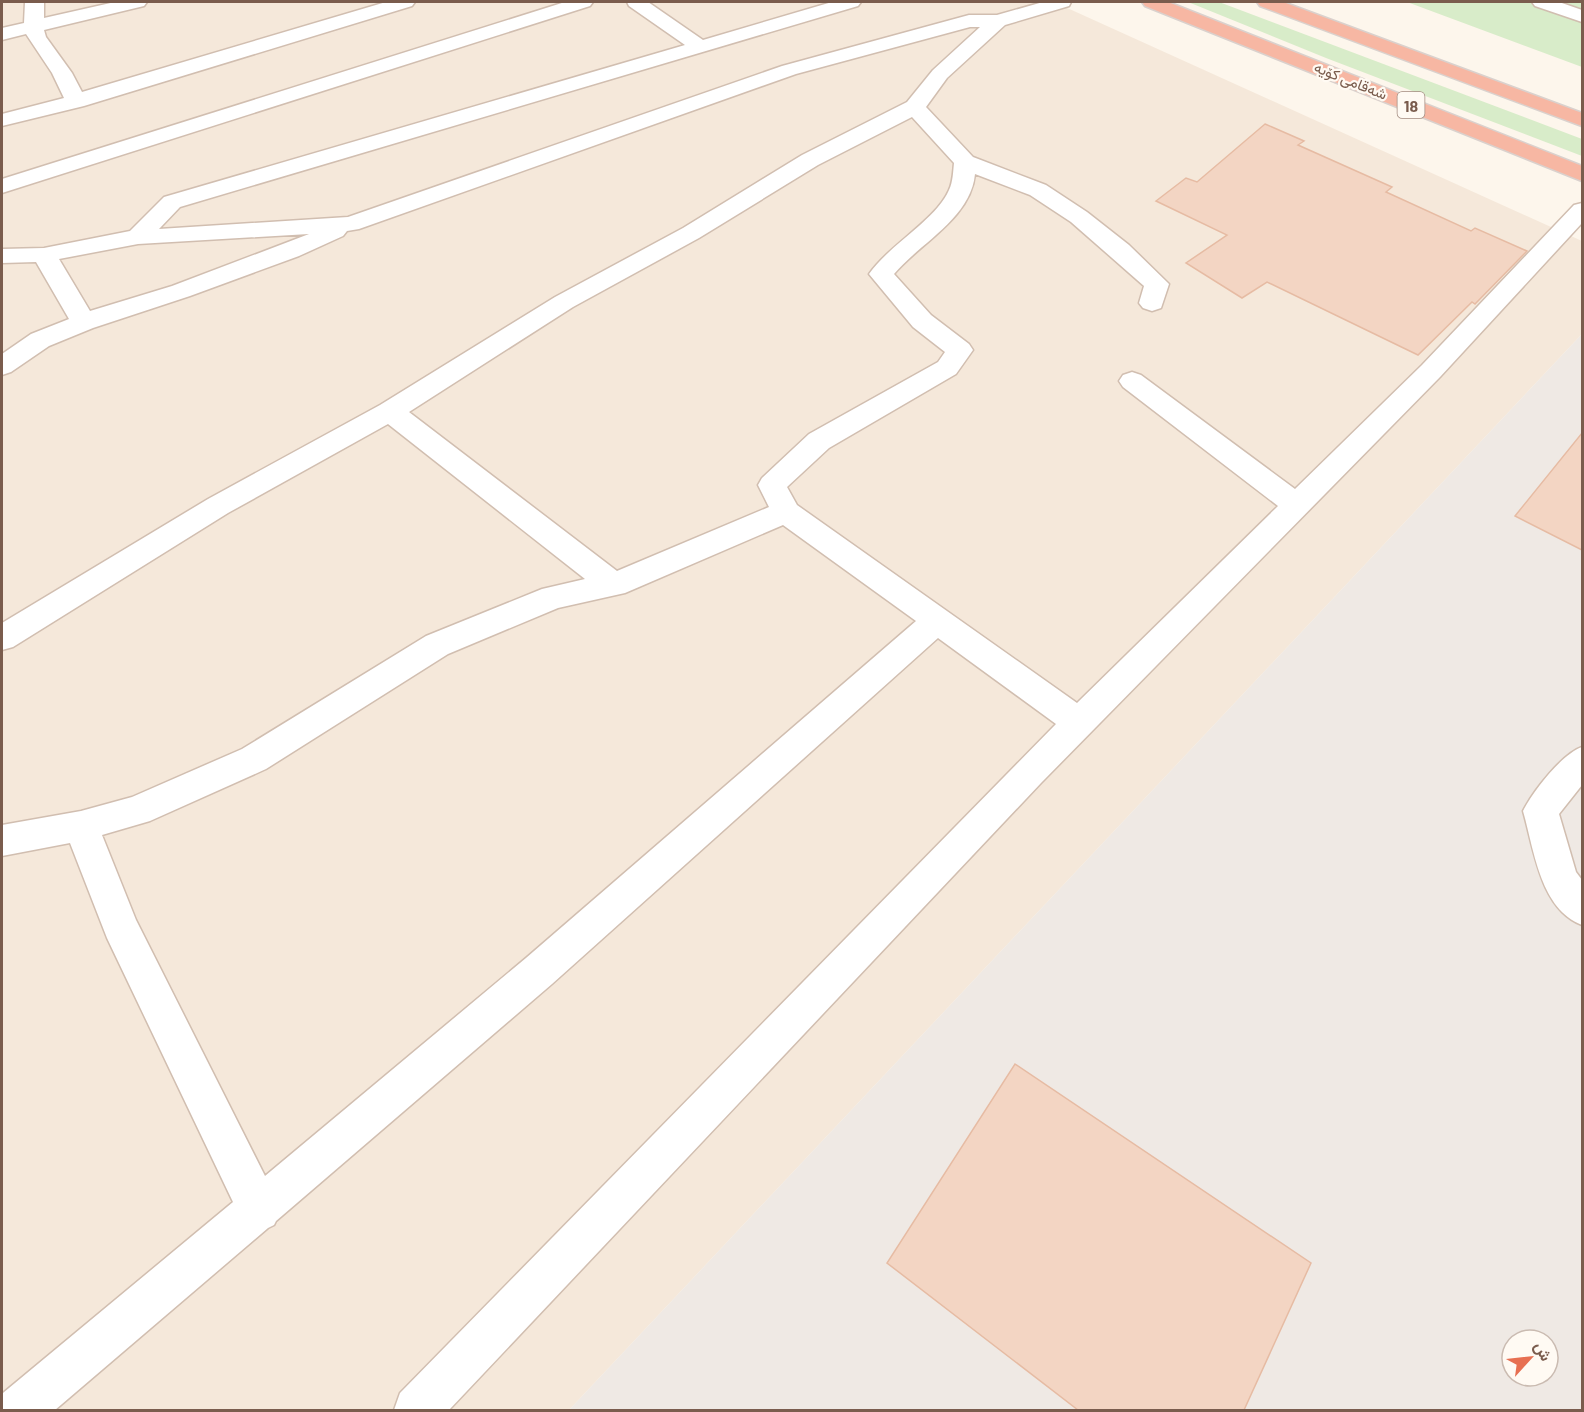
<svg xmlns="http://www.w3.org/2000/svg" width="1584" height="1412" viewBox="0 0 1584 1412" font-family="Barlow,Vazirmatn,sans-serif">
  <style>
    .residential { fill: #f5e8da }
    .industrial { fill: #efe9e4; fill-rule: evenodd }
    .green { fill: #d8ecc9 }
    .building { fill: #f3d5c3; stroke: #e6bba3; stroke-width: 1.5 }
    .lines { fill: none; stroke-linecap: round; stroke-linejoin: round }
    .minor-casing { stroke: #d1beb0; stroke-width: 3 }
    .highway-casing { stroke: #dad1cd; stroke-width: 3 }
    .minor { fill: #fff; fill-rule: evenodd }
    .highway { fill: #f7b7a3; fill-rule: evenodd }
    .labels { text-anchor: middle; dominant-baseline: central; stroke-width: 4.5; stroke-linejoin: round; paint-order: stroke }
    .far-street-label { font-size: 15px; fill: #7a5c4d; stroke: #fffaf3 }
    .shield { fill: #fffaf3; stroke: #a28b7f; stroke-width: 1.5 }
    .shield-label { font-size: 16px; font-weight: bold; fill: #7a5c4d }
  </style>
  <rect width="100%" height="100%" fill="#fdf6ec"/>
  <!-- residential -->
  <path class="residential" d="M2,2H1054L1582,241V334L569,1410H2Z"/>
  <!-- industrial -->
  <path class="industrial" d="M1582,334V1410H569ZM1512,1340H1548V1376H1512Z"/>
  <!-- green -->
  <g class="green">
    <path d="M1188,2H1219L1582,139V156L1326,58Z"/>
    <path d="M1407,2H1582V67Z"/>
  </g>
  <!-- building -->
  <g class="building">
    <path d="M1265,124L1304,141L1298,145L1392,187L1386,192L1471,231L1475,228L1527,251L1475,304L1472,302L1418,355L1267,282L1242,298L1186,263L1227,235L1156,201L1186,178L1197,182Z"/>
    <path d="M1582,433V550L1515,516Z"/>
    <path d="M1015,1064L1311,1263L1244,1410H1078L887,1263Z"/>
  </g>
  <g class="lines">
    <defs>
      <g id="minor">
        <path d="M25,2H44V18L115,2H147L144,6L44,30L46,37L72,73L82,92L386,2H415L412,6L84,106L2,126V114L64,98L52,73L26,34L2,40V28L24,23Z"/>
        <path d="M565,2H593L590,6L2,193V179Z"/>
        <path d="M627,2H648L703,40L832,2H861L858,6L180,207L159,229L348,217L782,66L969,15H997L1043,2H1071L1069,6L1005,25L947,78L926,107L973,157L1046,185L1087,212L1129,245L1169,284L1161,308L1152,311L1143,308L1139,303L1144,286L1071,222L1030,195L975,174C971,218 920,243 894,274L931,315L969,344L973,350L956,374L829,448L787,487L797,505L1077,703L1278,506L1123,387L1119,381L1123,375L1132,372L1141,375L1295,489L1422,365L1574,205L1582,203V223L1440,377L1041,783L449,1410H394L400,1393L1056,724L938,638L552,984L276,1221L274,1225L268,1228L55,1410H2L3,1393L233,1202L107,938L70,843L2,856V825L81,811L132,797L242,749L426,636L542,589L585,579L388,424L228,513L13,647L2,650V623L208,499L380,405L555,297L683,228L802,155L907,102L933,70L980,27H970L796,74L359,229L347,231L343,236L299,256L190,296L93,328L49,346L11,372L2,375V354L31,334L69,319L36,262L2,263V249L44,248L130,231L164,197L685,45L629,6ZM912,117L954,163C953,172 953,182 949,190C936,220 889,245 869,274L913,327L945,352L938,362L809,434L762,478L758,485L769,507L617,571L409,412L573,307L699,238L818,165ZM309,234L172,286L90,311L59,259L138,244ZM783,525L916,621L526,958L265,1176L136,920L102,835L150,821L266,769L448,654L558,608L625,593Z"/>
        <path d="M1532,2H1559L1582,10V22L1535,6Z"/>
        <path d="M1582,747V785L1559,814L1576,872L1582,880V925C1540,909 1534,849 1523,811C1533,791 1562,754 1582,747Z"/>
      </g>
      <g id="highway">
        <path d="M1142,2H1168L1582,166V181L1145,6Z"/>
        <path d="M1257,2H1283L1582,113V126L1260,6Z"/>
      </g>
    </defs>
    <!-- minor casing -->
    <use href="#minor" class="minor-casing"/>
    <!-- highway casing -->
    <use href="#highway" class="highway-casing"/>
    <!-- minor -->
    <use href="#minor" class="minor"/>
    <!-- highway -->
    <use href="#highway" class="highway"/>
  </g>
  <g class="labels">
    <!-- far-street labels -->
    <g class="far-street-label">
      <text transform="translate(1351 80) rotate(22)">شەقامی کۆیە</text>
    </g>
    <!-- shield labels -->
    <rect class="shield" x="1397.5" y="92" width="27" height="26" rx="4.5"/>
    <g class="shield-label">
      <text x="1411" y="105">18</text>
    </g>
  </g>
  <!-- border -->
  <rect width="1584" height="1412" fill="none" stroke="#7a5c4d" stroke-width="6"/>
  <!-- north arrow -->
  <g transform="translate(1530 1358) rotate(63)"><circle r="28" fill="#fffaf3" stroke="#cabbb1" stroke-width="1.5"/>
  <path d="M0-4.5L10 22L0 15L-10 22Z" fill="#e76f51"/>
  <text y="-9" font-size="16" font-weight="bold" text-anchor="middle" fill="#7a5c4d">ش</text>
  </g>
</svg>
